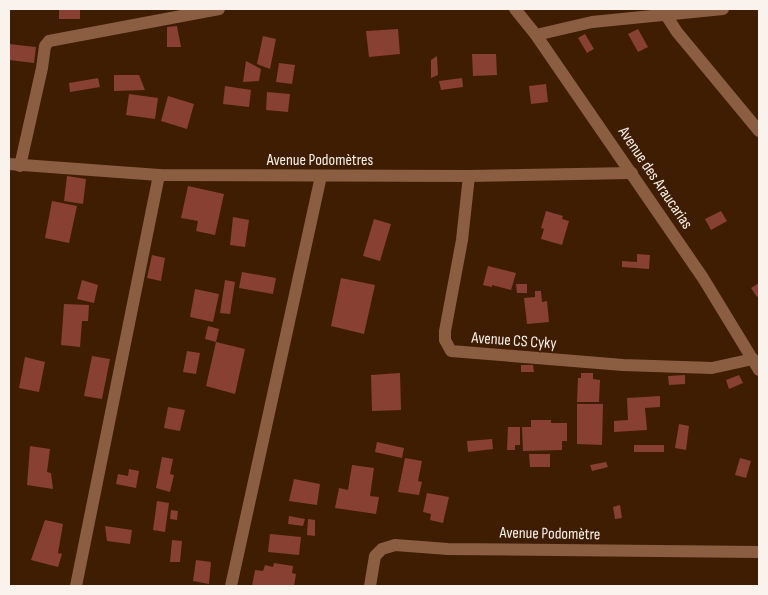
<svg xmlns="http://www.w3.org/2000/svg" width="768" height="595" viewBox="0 0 768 595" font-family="'Sofia Sans Condensed',sans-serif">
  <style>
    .building { fill: #874031 }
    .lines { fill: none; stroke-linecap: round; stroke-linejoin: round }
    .minor { stroke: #8b5e41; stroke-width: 12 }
    .labels { text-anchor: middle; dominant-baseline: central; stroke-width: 4; stroke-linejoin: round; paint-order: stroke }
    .street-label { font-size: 16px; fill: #faf2ed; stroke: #3f1d03 }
  </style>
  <rect width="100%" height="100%" fill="#3f1d03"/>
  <!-- building -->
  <g class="building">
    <rect x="59" y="9" width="21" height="10"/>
    <path d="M177,26L181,47H167V27Z"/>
    <path d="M398,29L400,54L369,57L366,31Z"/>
    <path d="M638,29L648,47L638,52L628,34Z"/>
    <path d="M585,34L594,49L587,53L578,38Z"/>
    <path d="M263,36L276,39L270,69L257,64Z"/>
    <path d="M9,44L36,47L34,63L9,60Z"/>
    <path d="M472,54H496L497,75L473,76Z"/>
    <path d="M437,56L438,75L431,78V60Z"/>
    <path d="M246,61L261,69L259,81L243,82Z"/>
    <path d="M279,63L295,65L292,84L276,82Z"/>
    <path d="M114,75H139L145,90L114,91Z"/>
    <path d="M98,78L100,87L70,92L69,83Z"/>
    <path d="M462,78L463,87L441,90L439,81Z"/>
    <path d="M546,84L548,102L531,104L529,86Z"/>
    <path d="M225,86L251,90L249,107L223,104Z"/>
    <path d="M267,92L290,94L288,112L266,110Z"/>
    <path d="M129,94L158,98L155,119L126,115Z"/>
    <path d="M168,96L194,104L187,129L161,121Z"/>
    <path d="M67,176L86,179L83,204L64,201Z"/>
    <path d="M188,186L224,194L215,235L196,231L198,221L181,218Z"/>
    <path d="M52,201L77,206L69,243L45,238Z"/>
    <path d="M546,211L563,216L562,219L569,221L562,245L541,239L544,229L541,228Z"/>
    <path d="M721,211L727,221L711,230L705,219Z"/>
    <path d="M233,217L249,220L245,247L230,245Z"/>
    <path d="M374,219L391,224L380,261L363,256Z"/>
    <path d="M637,254L650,255L649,269L622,267V261L637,262Z"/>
    <path d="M152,255L165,258L161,281L147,278Z"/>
    <path d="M488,266L516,273L511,290L492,285V287L483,285Z"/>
    <path d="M242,272L276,278L273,294L239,288Z"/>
    <path d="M341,278L375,285L364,334L331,326Z"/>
    <path d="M82,280L98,285L94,303L77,299Z"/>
    <path d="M225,280L235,282L230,314L220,313Z"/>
    <path d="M759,283V295L757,297L751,288Z"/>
    <path d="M516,284H527V293H517Z"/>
    <path d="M195,289L219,294L213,322L190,317Z"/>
    <path d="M535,291H541L542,302L547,301L549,322L527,324L524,298L535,297Z"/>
    <path d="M64,304L89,305L88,321H82L80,347L61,345Z"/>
    <path d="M208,326L219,329L216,342L245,349L235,394L206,386L216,342L205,339Z"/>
    <path d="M187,351L200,353L196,374L183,372Z"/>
    <path d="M92,356L110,359L102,399L84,396Z"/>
    <path d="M25,357L45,362L39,392L19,388Z"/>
    <path d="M521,365H533L534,372H521Z"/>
    <path d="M400,373L401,410L372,411L371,375Z"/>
    <path d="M581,373H593V379L600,380L599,402H577L578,378H581Z"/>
    <path d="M685,375V384L669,385L668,376Z"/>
    <path d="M739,375L743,383L729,389L726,380Z"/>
    <path d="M660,396V407L645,408L647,430L614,432V421L628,420L627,398Z"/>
    <path d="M577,404H603L602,445L577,444Z"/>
    <path d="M168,407L185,410L180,431L164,428Z"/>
    <path d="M531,420H551V423H567V441H562V450L523,451L522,427H531Z"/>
    <path d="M679,424L689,426L686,450L675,448Z"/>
    <path d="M508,427H520V445H515V450H507Z"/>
    <path d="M492,439L493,449L468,452L467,441Z"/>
    <path d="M377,442L404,448L402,458L375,452Z"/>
    <rect x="634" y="445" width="30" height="7"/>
    <path d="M30,446L50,449L47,472L51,473L53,489L27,485Z"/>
    <path d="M529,454H550V467H530Z"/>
    <path d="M162,457L173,459L170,474L174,475L170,492L156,488Z"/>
    <path d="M405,458L422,461L418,481L422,482L419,495L398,492Z"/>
    <path d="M740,458L751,461L746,478L735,475Z"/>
    <path d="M606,462L608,467L592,471L590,465Z"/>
    <path d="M352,465L374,468L370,496L379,497L376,514L335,508L339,488L348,490Z"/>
    <path d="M129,469L139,471L136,488L116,484L118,474L128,476Z"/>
    <path d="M294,479L320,484L317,505L289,501Z"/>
    <path d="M427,493L449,497L443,523L430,520L431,514L423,512Z"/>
    <path d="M157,501L169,503L165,532L153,530Z"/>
    <path d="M620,505L622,518L615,519L613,507Z"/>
    <path d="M171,510L178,511L177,520L170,519Z"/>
    <path d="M289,516L305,519L303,526L288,524Z"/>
    <path d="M308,519L315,520V536L307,535Z"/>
    <path d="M45,520L63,524L58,553L62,554L58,567L31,560Z"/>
    <path d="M105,526L132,530L130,544L107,541Z"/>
    <path d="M270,534L301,537L299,555L268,552Z"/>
    <path d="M172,540L182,541L180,562H170Z"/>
    <path d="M196,560L211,562L209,584L193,581Z"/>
    <path d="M274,563L293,566L292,573L296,574L294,586H252L255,570L263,571L265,565L273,567Z"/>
  </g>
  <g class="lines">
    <!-- minor -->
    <g class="minor">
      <path d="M515,9L536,35L703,278L759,370"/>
      <path d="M662,9L677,32L759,131"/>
      <path d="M536,35L592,22L723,9"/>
      <path d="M9,164L159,175L469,176L632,173"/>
      <path d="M20,166L42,68L45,46L49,41L219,9"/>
      <path d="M469,176L462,240L445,331V340L451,351L623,365L712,368L753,359"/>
      <path d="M76,586L159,175"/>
      <path d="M231,586L321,176"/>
      <path d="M370,586L375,556L382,549L395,545L448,549L759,552"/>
    </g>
  </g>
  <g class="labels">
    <!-- street labels -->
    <g class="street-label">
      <text x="320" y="160">Avenue Podomètres</text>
      <text transform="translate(655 178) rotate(56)">Avenue des Araucarias</text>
      <text transform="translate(514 341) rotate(4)">Avenue CS Cyky</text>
      <text transform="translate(550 534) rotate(1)">Avenue Podomètre</text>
    </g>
  </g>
  <!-- border -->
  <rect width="768" height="595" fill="none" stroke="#faf2ed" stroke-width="20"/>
</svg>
